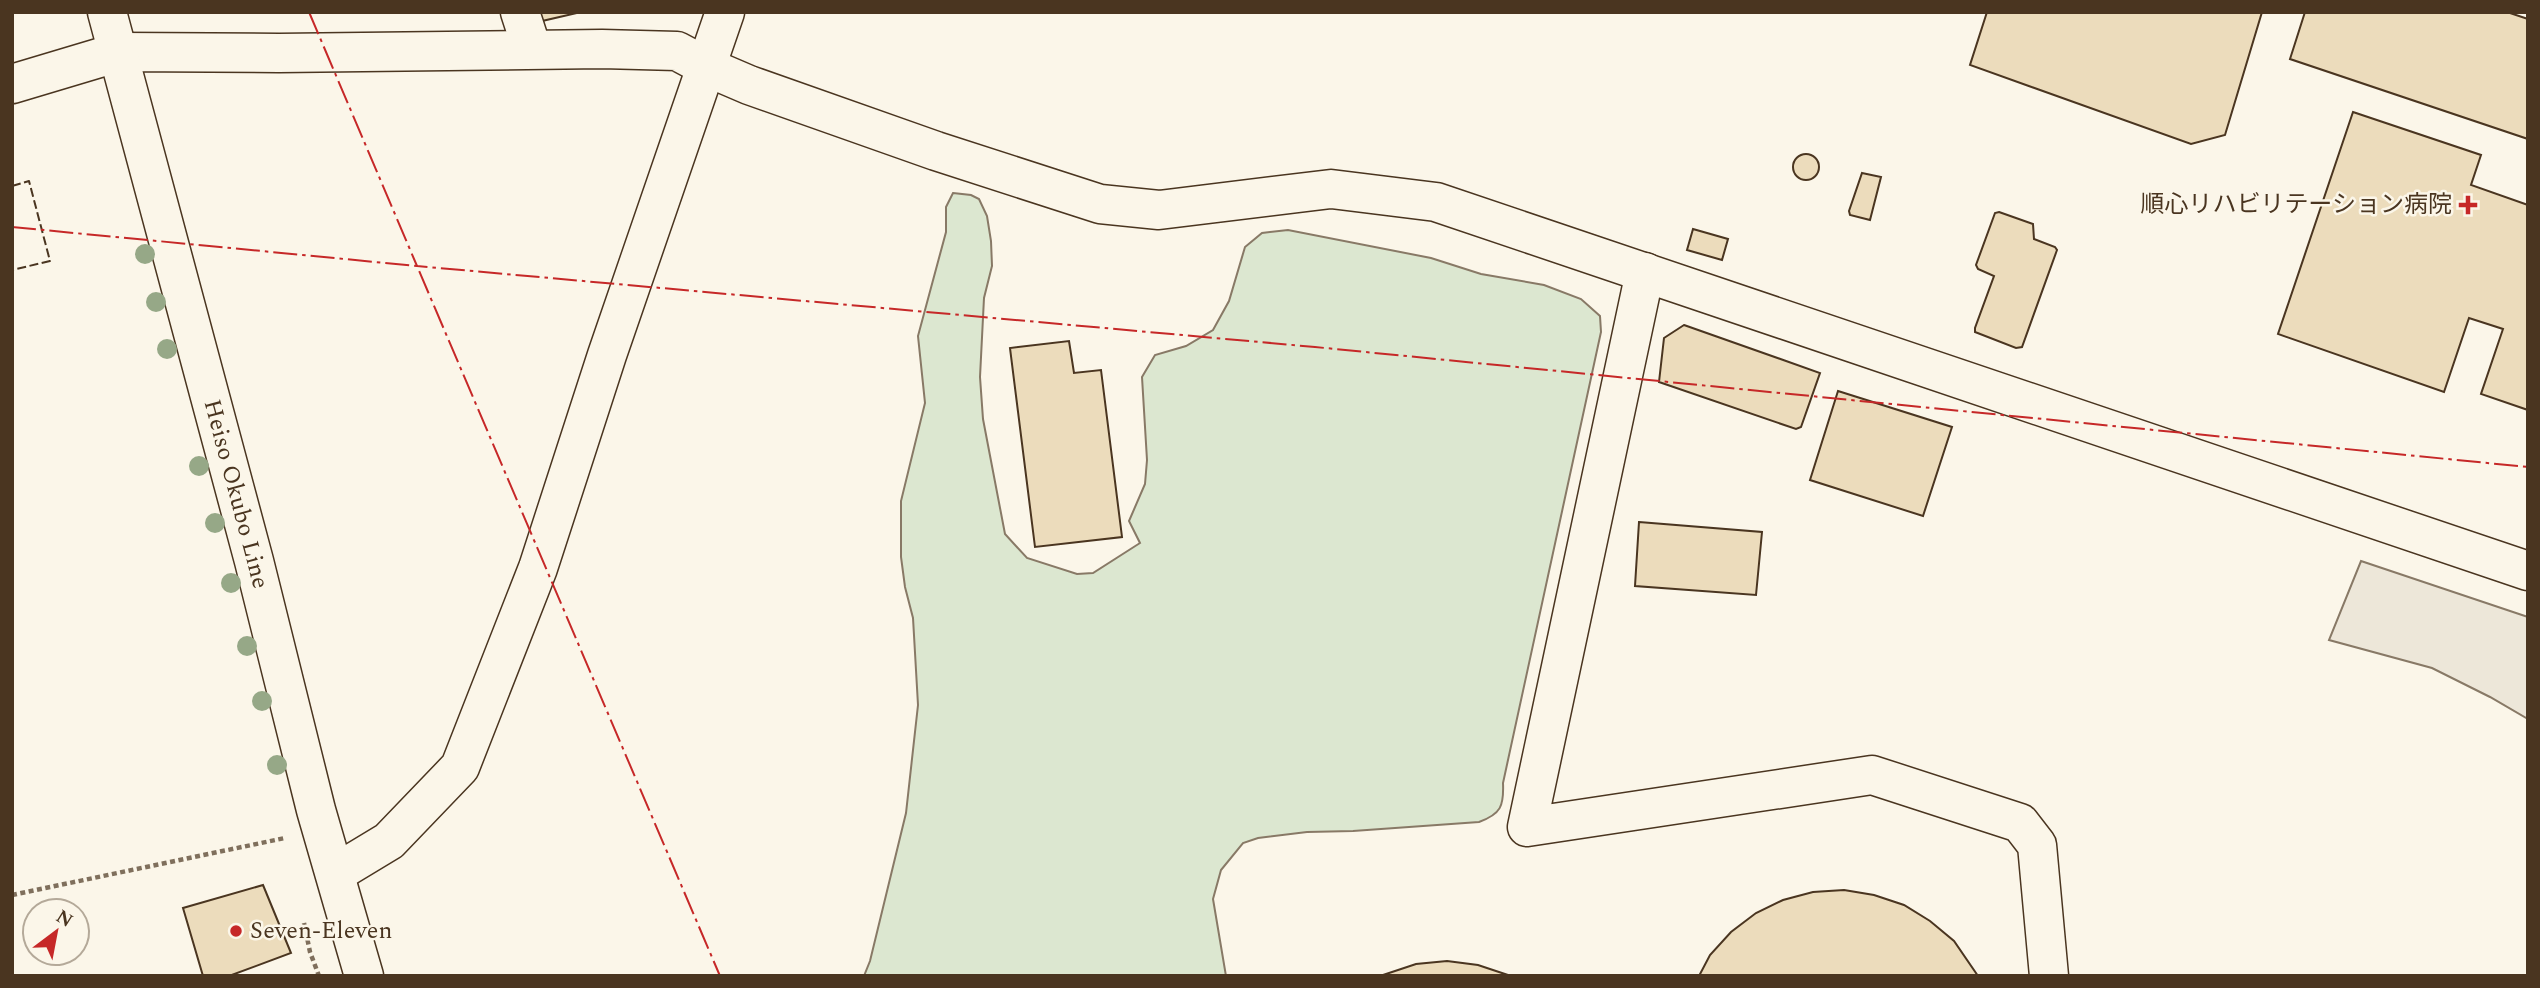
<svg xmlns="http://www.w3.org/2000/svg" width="2540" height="988" viewBox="0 0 2540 988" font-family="Spectral,'Noto Sans JP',serif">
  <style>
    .green { fill: #dce7d0; stroke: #887966; stroke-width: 2 }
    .parking { fill: #ede7d9; stroke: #887966; stroke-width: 2 }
    .building { fill: #ecdcbc; stroke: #4a3520; stroke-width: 2 }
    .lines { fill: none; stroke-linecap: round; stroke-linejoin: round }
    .minor-casing { stroke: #4a3520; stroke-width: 41 }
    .major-casing { stroke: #4a3520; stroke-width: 41 }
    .path { stroke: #7f6f5c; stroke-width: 4.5; stroke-dasharray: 5 3.5; stroke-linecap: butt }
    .minor { stroke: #fbf6e9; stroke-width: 38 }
    .major { stroke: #fbf6e9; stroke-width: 38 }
    .fence { stroke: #4a3520; stroke-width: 2; stroke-dasharray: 9 3.5; stroke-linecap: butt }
    .power { stroke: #c62828; stroke-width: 2; stroke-dasharray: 24 5 3.5 5; stroke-linecap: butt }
    .tree { fill: #96a887 }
    .poi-dot { fill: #c62828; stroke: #fbf6e9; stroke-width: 2.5 }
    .labels { text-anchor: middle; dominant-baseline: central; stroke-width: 5; stroke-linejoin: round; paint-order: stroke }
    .poi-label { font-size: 24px; fill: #4a3520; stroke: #fbf6e9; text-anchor: end }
    .street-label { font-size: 24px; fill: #4a3520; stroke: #fbf6e9 }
  </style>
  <rect width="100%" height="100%" fill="#fbf6e9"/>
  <!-- green -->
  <path class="green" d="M953,193L971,195L979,199L987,216L991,241L992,266L984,298L980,377L983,419L1005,534L1027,558L1077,574L1093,573L1140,543L1129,521L1145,484L1147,460L1142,377L1155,355L1186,346L1213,330L1229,301L1245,247L1262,233L1288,230L1431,258L1481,274L1544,285L1581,299L1600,316L1601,332L1503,783C1504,806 1501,814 1479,822L1353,831L1307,832L1258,838L1243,843L1221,870L1213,899L1226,976H864L870,961L906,813L918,705L913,618L905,587L901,557V501L925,403L918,336L946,232V207Z"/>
  <!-- parking -->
  <path class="parking" d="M2361,561L2528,617V719L2490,697L2432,668L2329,640Z"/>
  <!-- building -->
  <g class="building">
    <path d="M539,12H577V13L542,21Z"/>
    <path d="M1987,12H2262L2225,135L2191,144L1970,65Z"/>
    <path d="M2305,12H2507L2528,19V139L2290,59Z"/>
    <path d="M2353,112L2481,155L2471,185L2528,205V410L2481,394L2503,329L2469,318L2444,392L2278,334Z"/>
    <circle cx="1806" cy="167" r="13"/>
    <path d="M1862,173L1881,177L1870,220L1850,215L1849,211Z"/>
    <path d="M1999,212L2033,224L2034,239L2055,247L2057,250L2022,347L2016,348L1975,332V328L1994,276L1978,269L1976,265L1995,213Z"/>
    <path d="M1693,229L1728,239L1722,260L1687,250Z"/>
    <path d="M1684,325L1820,373L1801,427L1796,429L1659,382L1664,338Z"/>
    <path d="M1069,341L1074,373L1101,370L1122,537L1035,547L1010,348Z"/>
    <path d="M1838,391L1952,427L1923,516L1810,480Z"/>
    <path d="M1639,522L1762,532L1756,595L1635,586Z"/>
    <path d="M263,885L291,953L229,976H203L183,908Z"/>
    <path d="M1844,890L1874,895L1904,905L1930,921L1954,941L1978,976H1699L1710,955L1731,932L1756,913L1783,900L1813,892Z"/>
    <path d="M1447,961L1478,965L1511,976H1380L1416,964Z"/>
  </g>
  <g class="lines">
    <defs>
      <g id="minor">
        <path d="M520,12L532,49"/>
        <path d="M12,84L119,52L279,53L602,49L677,51L707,67L749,85L936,151L1100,204L1159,210L1331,189L1436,202L2528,571"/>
        <path d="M1645,272L1527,827L1872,775L2020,823L2037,845L2049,976"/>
        <path d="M336,873L389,841L460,767L538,568L607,355L725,12"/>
      </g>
      <g id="major">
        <path id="s1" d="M107,12L254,561L316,810L364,976"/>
      </g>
    </defs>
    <!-- minor casing -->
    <use href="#minor" class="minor-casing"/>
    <!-- major casing -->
    <use href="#major" class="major-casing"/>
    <!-- path -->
    <g class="path">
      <path d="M12,895L285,838"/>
      <path d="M304,923L310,952L319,976"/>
    </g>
    <!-- minor -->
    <use href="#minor" class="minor"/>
    <!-- major -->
    <use href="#major" class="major"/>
    <!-- fence -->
    <path class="fence" d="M12,186L29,181L50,261L12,270"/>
    <!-- power -->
    <g class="power">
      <path d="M309,12L417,266L1315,347L2528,467"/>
      <path d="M12,227L417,266L720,976"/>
    </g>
  </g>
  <!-- trees -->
  <g class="tree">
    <circle cx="145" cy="254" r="10"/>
    <circle cx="156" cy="302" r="10"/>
    <circle cx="167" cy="349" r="10"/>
    <circle cx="199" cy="466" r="10"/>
    <circle cx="215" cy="523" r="10"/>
    <circle cx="231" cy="583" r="10"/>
    <circle cx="247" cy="646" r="10"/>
    <circle cx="262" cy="701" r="10"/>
    <circle cx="277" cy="765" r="10"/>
  </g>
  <!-- markers -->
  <g class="poi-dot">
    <path d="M2464.5 194.5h7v7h7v7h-7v7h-7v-7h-7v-7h7z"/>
    <circle cx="236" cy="931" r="7"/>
  </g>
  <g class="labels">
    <!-- poi labels -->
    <g class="poi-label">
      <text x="2452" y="205">順心リハビリテーション病院</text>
      <text x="250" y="931" text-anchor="start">Seven-Eleven</text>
    </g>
    <!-- street labels -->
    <g class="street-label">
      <text stroke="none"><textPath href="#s1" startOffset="499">Heiso Okubo Line</textPath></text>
    </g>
  </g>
  <!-- border -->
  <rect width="2540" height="988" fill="none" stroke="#4a3520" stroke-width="28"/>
  <!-- north arrow -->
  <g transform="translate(56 932) rotate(32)"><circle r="33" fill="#fbf6e9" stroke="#b4a999" stroke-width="2"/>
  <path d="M0-5L12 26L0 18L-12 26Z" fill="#c62828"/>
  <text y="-10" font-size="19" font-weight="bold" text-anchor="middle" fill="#4a3520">N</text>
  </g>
</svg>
